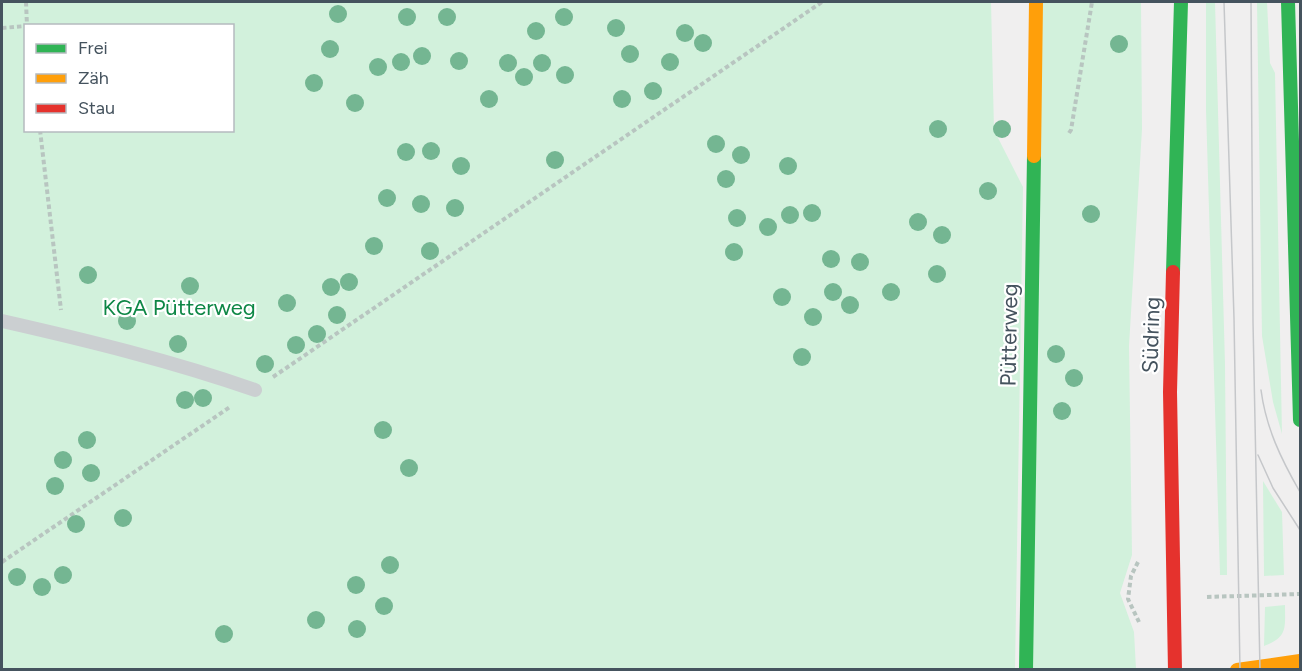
<svg xmlns="http://www.w3.org/2000/svg" width="1302" height="671" viewBox="0 0 1302 671" font-family="Figtree,sans-serif">
  <style>
    .green { fill: #d2f1dc; fill-rule: evenodd }
    .lines { fill: none; stroke-linecap: round; stroke-linejoin: round }
    .path { stroke: #b8c5c0; stroke-width: 4; stroke-dasharray: 4.5 3; stroke-linecap: butt }
    .lane { stroke: #cbcfd1; stroke-width: 14 }
    .fast { stroke: #30b455; stroke-width: 14 }
    .slow { stroke: #ff9f0a; stroke-width: 14 }
    .jam { stroke: #e5322d; stroke-width: 14 }
    .tram { stroke: #c5c7ca; stroke-width: 1.5 }
    .tree { fill: #74b692 }
    .labels { text-anchor: middle; dominant-baseline: central; stroke-width: 4.5; stroke-linejoin: round; paint-order: stroke }
    .park-label { font-size: 22px; fill: #0e8746; stroke: #fff }
    .street-label { font-size: 22px; fill: #45535e; stroke: #fff }
  </style>
  <rect width="100%" height="100%" fill="#f0efef"/>
  <!-- green -->
  <g class="green">
    <path d="M2,2H991L994,130L1023,187L1015,669H2ZM26,26H232V130H26Z"/>
    <path d="M1036,2H1141L1142,129L1129,346L1132,555L1120,593L1134,632L1136,669L1026,670Z"/>
    <path d="M1206,2H1215L1225,364L1227,575H1220L1206,110Z"/>
    <path d="M1257,2H1267L1270,63L1275,73L1282,434L1273,402L1262,336Z"/>
    <path d="M1263,481L1282,512L1284,575L1264,576Z"/>
    <path d="M1285,605C1285,628 1288,637 1264,646L1265,607Z"/>
  </g>
  <g class="lines">
    <!-- path -->
    <g class="path">
      <path d="M26,2L27,26"/>
      <path d="M2,28L26,26"/>
      <path d="M40,130L61,310"/>
      <path d="M1069,133L1071,130L1092,2"/>
      <path d="M273,377L822,2"/>
      <path d="M2,562L230,407"/>
      <path d="M1138,562L1131,576L1128,599L1139,622"/>
      <path d="M1207,597L1300,594"/>
    </g>
    <!-- lane -->
    <path class="lane" d="M2,321C86,340 172,361 255,390"/>
    <!-- fast -->
    <g class="fast">
      <path d="M1288,2L1300,420"/>
      <path d="M1173,272L1181,2"/>
      <path d="M1026,670L1034,156"/>
    </g>
    <!-- slow -->
    <g class="slow">
      <path d="M1034,156L1036,2"/>
      <path d="M1237,670L1300,661"/>
    </g>
    <!-- jam -->
    <path class="jam" d="M1173,272L1170,392L1175,670"/>
    <!-- tram -->
    <g class="tram">
      <path d="M1224,2L1234,318L1240,670"/>
      <path d="M1251,2L1253,322L1260,670"/>
      <path d="M1261,390C1266,428 1281,459 1300,492"/>
      <path d="M1258,455L1273,488L1300,530"/>
    </g>
  </g>
  <!-- trees -->
  <g class="tree">
    <circle cx="338" cy="14" r="9"/>
    <circle cx="407" cy="17" r="9"/>
    <circle cx="447" cy="17" r="9"/>
    <circle cx="564" cy="17" r="9"/>
    <circle cx="616" cy="28" r="9"/>
    <circle cx="536" cy="31" r="9"/>
    <circle cx="685" cy="33" r="9"/>
    <circle cx="703" cy="43" r="9"/>
    <circle cx="1119" cy="44" r="9"/>
    <circle cx="330" cy="49" r="9"/>
    <circle cx="630" cy="54" r="9"/>
    <circle cx="422" cy="56" r="9"/>
    <circle cx="459" cy="61" r="9"/>
    <circle cx="401" cy="62" r="9"/>
    <circle cx="670" cy="62" r="9"/>
    <circle cx="508" cy="63" r="9"/>
    <circle cx="542" cy="63" r="9"/>
    <circle cx="378" cy="67" r="9"/>
    <circle cx="565" cy="75" r="9"/>
    <circle cx="524" cy="77" r="9"/>
    <circle cx="314" cy="83" r="9"/>
    <circle cx="653" cy="91" r="9"/>
    <circle cx="489" cy="99" r="9"/>
    <circle cx="622" cy="99" r="9"/>
    <circle cx="355" cy="103" r="9"/>
    <circle cx="938" cy="129" r="9"/>
    <circle cx="1002" cy="129" r="9"/>
    <circle cx="716" cy="144" r="9"/>
    <circle cx="431" cy="151" r="9"/>
    <circle cx="406" cy="152" r="9"/>
    <circle cx="741" cy="155" r="9"/>
    <circle cx="555" cy="160" r="9"/>
    <circle cx="461" cy="166" r="9"/>
    <circle cx="788" cy="166" r="9"/>
    <circle cx="726" cy="179" r="9"/>
    <circle cx="988" cy="191" r="9"/>
    <circle cx="387" cy="198" r="9"/>
    <circle cx="421" cy="204" r="9"/>
    <circle cx="455" cy="208" r="9"/>
    <circle cx="812" cy="213" r="9"/>
    <circle cx="1091" cy="214" r="9"/>
    <circle cx="790" cy="215" r="9"/>
    <circle cx="737" cy="218" r="9"/>
    <circle cx="918" cy="222" r="9"/>
    <circle cx="768" cy="227" r="9"/>
    <circle cx="942" cy="235" r="9"/>
    <circle cx="374" cy="246" r="9"/>
    <circle cx="430" cy="251" r="9"/>
    <circle cx="734" cy="252" r="9"/>
    <circle cx="831" cy="259" r="9"/>
    <circle cx="860" cy="262" r="9"/>
    <circle cx="937" cy="274" r="9"/>
    <circle cx="88" cy="275" r="9"/>
    <circle cx="349" cy="282" r="9"/>
    <circle cx="190" cy="286" r="9"/>
    <circle cx="331" cy="287" r="9"/>
    <circle cx="833" cy="292" r="9"/>
    <circle cx="891" cy="292" r="9"/>
    <circle cx="782" cy="297" r="9"/>
    <circle cx="287" cy="303" r="9"/>
    <circle cx="850" cy="305" r="9"/>
    <circle cx="337" cy="315" r="9"/>
    <circle cx="813" cy="317" r="9"/>
    <circle cx="127" cy="321" r="9"/>
    <circle cx="317" cy="334" r="9"/>
    <circle cx="178" cy="344" r="9"/>
    <circle cx="296" cy="345" r="9"/>
    <circle cx="1056" cy="354" r="9"/>
    <circle cx="802" cy="357" r="9"/>
    <circle cx="265" cy="364" r="9"/>
    <circle cx="1074" cy="378" r="9"/>
    <circle cx="203" cy="398" r="9"/>
    <circle cx="185" cy="400" r="9"/>
    <circle cx="1062" cy="411" r="9"/>
    <circle cx="383" cy="430" r="9"/>
    <circle cx="87" cy="440" r="9"/>
    <circle cx="63" cy="460" r="9"/>
    <circle cx="409" cy="468" r="9"/>
    <circle cx="91" cy="473" r="9"/>
    <circle cx="55" cy="486" r="9"/>
    <circle cx="123" cy="518" r="9"/>
    <circle cx="76" cy="524" r="9"/>
    <circle cx="390" cy="565" r="9"/>
    <circle cx="63" cy="575" r="9"/>
    <circle cx="17" cy="577" r="9"/>
    <circle cx="356" cy="585" r="9"/>
    <circle cx="42" cy="587" r="9"/>
    <circle cx="384" cy="606" r="9"/>
    <circle cx="316" cy="620" r="9"/>
    <circle cx="357" cy="629" r="9"/>
    <circle cx="224" cy="634" r="9"/>
  </g>
  <g class="labels">
    <!-- park labels -->
    <g class="park-label">
      <text x="179" y="307">KGA Pütterweg</text>
    </g>
    <!-- street labels -->
    <g class="street-label">
      <text transform="translate(1009 335) rotate(-89)">Pütterweg</text>
      <text transform="translate(1151 335) rotate(-88)">Südring</text>
    </g>
  </g>
  <!-- border -->
  <rect width="1302" height="671" fill="none" stroke="#45535e" stroke-width="6"/>
  <!-- legend -->
  <rect x="24" y="24" width="210" height="108" fill="#ffffff" stroke="#b5babf" stroke-width="1.5"/>
  <rect x="36" y="44" width="30" height="9" fill="#30b455" stroke="#b5babf" stroke-width="1.5"/>
  <text x="78" y="54" font-size="18" fill="#45535e">Frei</text>
  <rect x="36" y="74" width="30" height="9" fill="#ff9f0a" stroke="#b5babf" stroke-width="1.5"/>
  <text x="78" y="84" font-size="18" fill="#45535e">Zäh</text>
  <rect x="36" y="104" width="30" height="9" fill="#e5322d" stroke="#b5babf" stroke-width="1.5"/>
  <text x="78" y="114" font-size="18" fill="#45535e">Stau</text>
</svg>
